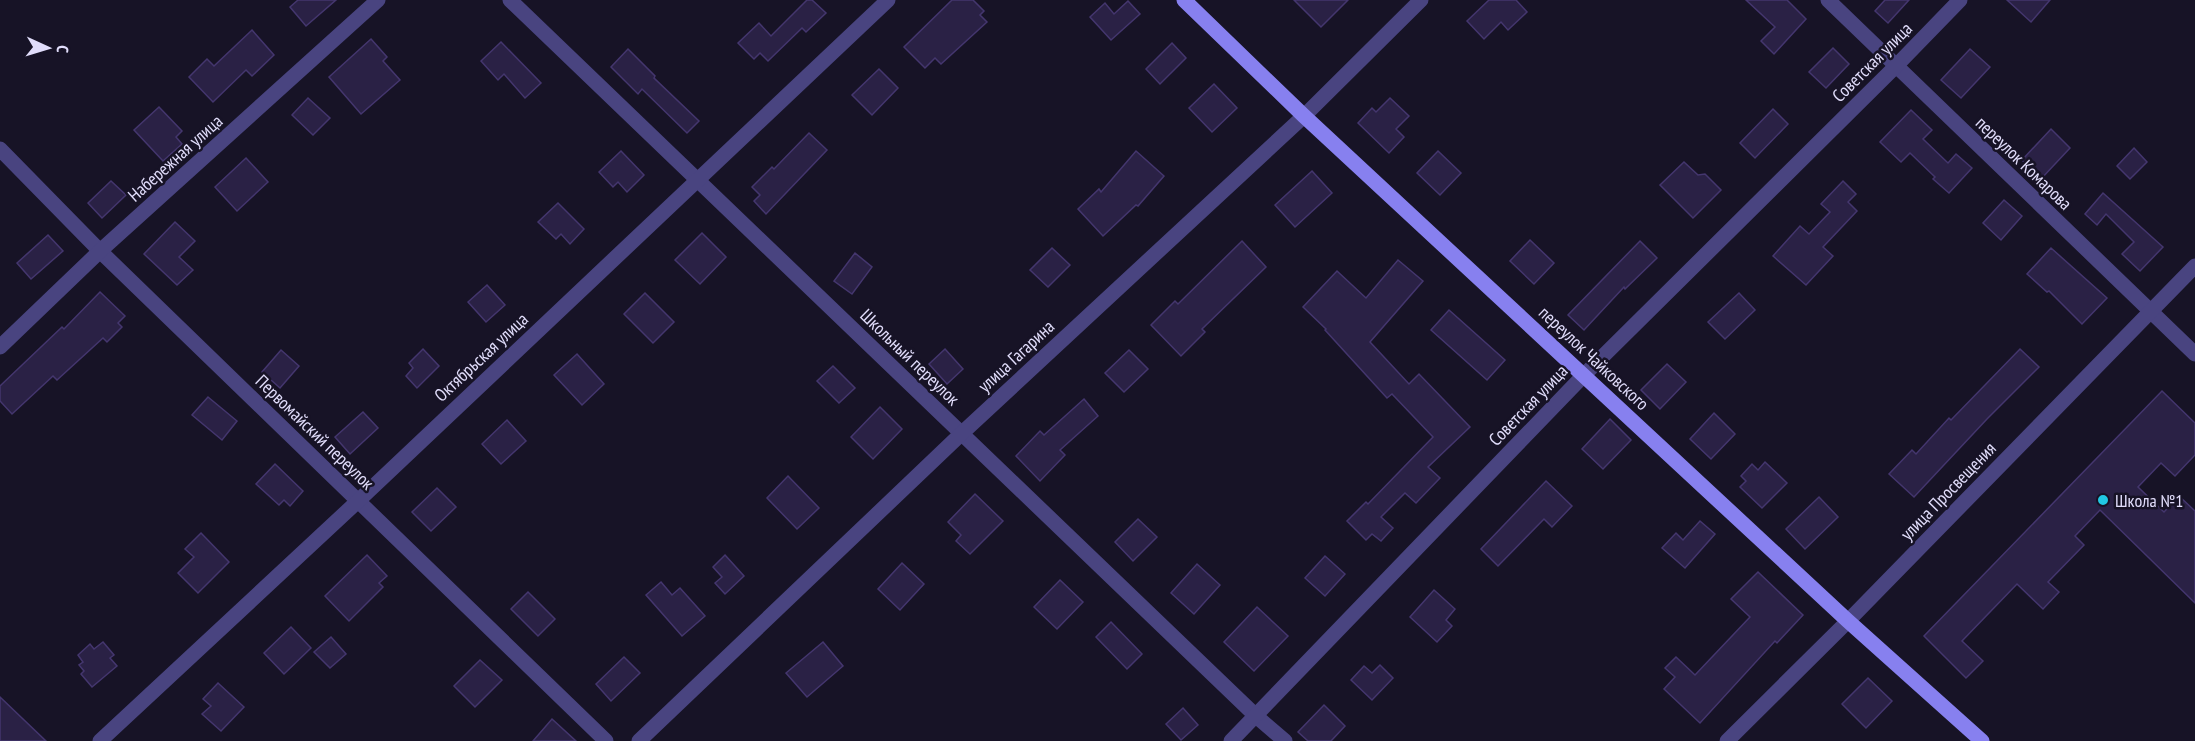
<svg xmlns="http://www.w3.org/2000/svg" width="2195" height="741" viewBox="0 0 2195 741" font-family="'PT Sans Narrow',sans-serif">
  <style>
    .building { fill: #2a2145; stroke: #44366e; stroke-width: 1.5 }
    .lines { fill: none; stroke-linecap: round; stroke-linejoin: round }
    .street { stroke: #494480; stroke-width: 15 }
    .secondary { stroke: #8780ef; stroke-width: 15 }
    .poi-dot { fill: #21c8e3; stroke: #171326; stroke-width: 2 }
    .labels { text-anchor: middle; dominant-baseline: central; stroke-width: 5; stroke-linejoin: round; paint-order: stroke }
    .street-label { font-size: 18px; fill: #e1ddfb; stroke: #171326 }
    .poi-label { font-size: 18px; fill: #e1ddfb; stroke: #171326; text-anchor: start }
  </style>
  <rect width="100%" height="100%" fill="#171326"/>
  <!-- building -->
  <g class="building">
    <path d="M298,0H336L306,26L290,7Z"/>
    <path d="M807,0H812L826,13L806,32L802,28L768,61L760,53L754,59L738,43L759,23L771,36Z"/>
    <path d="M952,0H973L984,11L980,15L987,22L941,64L935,58L925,68L904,47Z"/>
    <path d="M1294,0H1348L1321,27Z"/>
    <path d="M1489,0H1516L1527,12L1508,30L1501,22L1484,39L1467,21Z"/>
    <path d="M1746,0H1787L1806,19L1774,54L1761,41L1775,27Z"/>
    <path d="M1885,0H1909L1888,23L1875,11Z"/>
    <path d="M2007,0H2050L2031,22Z"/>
    <path d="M1128,1L1140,14L1111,40L1090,17L1105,3L1114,14Z"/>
    <path d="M252,30L274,55L252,76L246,70L213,102L189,77L207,59L214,66Z"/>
    <path d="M371,39L387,57L383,61L400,80L361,114L329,77Z"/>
    <path d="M501,42L541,83L525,98L504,74L498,80L481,61Z"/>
    <path d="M1172,43L1186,58L1160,84L1146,69Z"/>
    <path d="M1833,48L1849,64L1826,88L1809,72Z"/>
    <path d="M628,49L655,76L654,78L699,121L687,133L642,89L638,94L611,67Z"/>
    <path d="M1970,49L1990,67L1961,98L1941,80Z"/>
    <path d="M879,69L898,88L872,115L852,95Z"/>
    <path d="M1214,84L1237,108L1212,132L1189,108Z"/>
    <path d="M308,98L330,118L313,135L292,115Z"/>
    <path d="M1390,98L1409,116L1396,129L1404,137L1389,153L1358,123L1372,108L1376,112Z"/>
    <path d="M159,107L182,131L176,137L182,144L163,161L134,130Z"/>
    <path d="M1773,109L1788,124L1755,158L1740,143Z"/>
    <path d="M1911,110L1932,130L1923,139L1948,163L1956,154L1972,168L1949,193L1933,179L1935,177L1910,153L1901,162L1880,142Z"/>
    <path d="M2051,129L2070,148L2041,179L2022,160Z"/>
    <path d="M809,133L827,150L766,214L754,201L760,195L752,187L772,167L774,169Z"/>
    <path d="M2134,148L2147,162L2130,179L2117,166Z"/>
    <path d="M621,151L644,175L627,192L618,182L613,187L599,172Z"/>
    <path d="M1136,151L1164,176L1138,206L1136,205L1103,236L1078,209L1099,189L1101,192Z"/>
    <path d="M1438,151L1461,173L1440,195L1417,173Z"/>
    <path d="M246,158L268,182L237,211L215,187Z"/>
    <path d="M1684,162L1698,175L1705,174L1721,190L1693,218L1660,185Z"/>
    <path d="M1312,171L1332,193L1295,227L1275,205Z"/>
    <path d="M111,181L126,195L102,218L88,203Z"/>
    <path d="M1843,181L1856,194L1848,202L1857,211L1823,247L1833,256L1806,285L1773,256L1800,226L1809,234L1830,212L1821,204Z"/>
    <path d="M2103,193L2163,247L2140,271L2122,254L2134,242L2106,214L2097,225L2085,214Z"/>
    <path d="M2004,200L2022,216L2001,240L1983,223Z"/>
    <path d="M558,203L584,229L570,244L561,234L556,239L538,222Z"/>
    <path d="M175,222L195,241L179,257L193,270L177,285L144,254Z"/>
    <path d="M702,233L726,257L700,284L675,260Z"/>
    <path d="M48,235L63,251L31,279L17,263Z"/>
    <path d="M1530,240L1554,263L1534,284L1510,261Z"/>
    <path d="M1242,241L1266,267L1202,329L1205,332L1181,356L1151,325L1175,301L1178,304Z"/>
    <path d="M1640,241L1657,258L1625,289L1624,287L1584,330L1568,315Z"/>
    <path d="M1052,248L1070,265L1048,287L1030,270Z"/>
    <path d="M2051,248L2107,298L2082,324L2049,291L2047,292L2027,274Z"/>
    <path d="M855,253L872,267L852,294L834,281Z"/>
    <path d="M1398,260L1423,281L1370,342L1409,384L1419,374L1470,427L1428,467L1440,478L1416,503L1405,493L1381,517L1393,528L1381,541L1372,534L1366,540L1347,521L1366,502L1368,504L1433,437L1392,394L1387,398L1325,330L1326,329L1303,307L1337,271L1366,298Z"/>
    <path d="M487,285L505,305L486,322L468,302Z"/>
    <path d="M100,292L125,316L118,323L122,327L107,342L103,338L57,380L53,376L12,414L0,401V386L62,327L64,329Z"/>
    <path d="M645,293L674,322L653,343L624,314Z"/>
    <path d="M1739,293L1755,310L1725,339L1708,322Z"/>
    <path d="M1449,310L1505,360L1487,380L1431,330Z"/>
    <path d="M423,349L439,366L417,388L406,376L413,368L409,363Z"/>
    <path d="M945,349L963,369L947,384L929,364Z"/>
    <path d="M2020,349L2039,367L1987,419L1914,497L1889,474L1912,450L1916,454L1949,418L1951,420Z"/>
    <path d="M281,350L299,366L280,388L262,372Z"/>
    <path d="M1129,350L1148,369L1124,392L1105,373Z"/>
    <path d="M577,354L604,384L582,405L554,375Z"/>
    <path d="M1667,364L1686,382L1660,409L1641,390Z"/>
    <path d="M833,366L855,388L839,403L817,381Z"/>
    <path d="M2162,391L2195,423V455L2175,476L2161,463L2138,487L2164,512L2179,496L2195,511V603L2100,510L2075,536L2084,545L2048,582L2059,592L2043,609L2017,584L1962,641L1983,661L1966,678L1924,636Z"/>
    <path d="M208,397L237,421L222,440L192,415Z"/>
    <path d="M1084,399L1098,416L1060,450L1065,455L1040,481L1016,456L1040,431L1044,435Z"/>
    <path d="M880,407L902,429L873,459L851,437Z"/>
    <path d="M363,412L378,428L350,454L335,437Z"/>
    <path d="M1714,413L1735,434L1711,459L1690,439Z"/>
    <path d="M1610,419L1631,440L1603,469L1582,449Z"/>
    <path d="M507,420L526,441L501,464L482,444Z"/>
    <path d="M1765,462L1787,483L1762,508L1740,487L1746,481L1741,476L1752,464L1758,470Z"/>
    <path d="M275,464L303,491L290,506L284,500L279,505L256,484Z"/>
    <path d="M788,476L819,508L797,529L767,498Z"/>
    <path d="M1546,481L1572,506L1552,527L1544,519L1498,566L1481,549Z"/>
    <path d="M437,488L456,507L431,531L412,512Z"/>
    <path d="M975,494L1003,521L970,554L956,541L961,535L948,522Z"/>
    <path d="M1819,497L1838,517L1805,549L1786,529Z"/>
    <path d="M1138,519L1157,537L1133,561L1115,542Z"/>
    <path d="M1700,521L1715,534L1685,568L1662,548L1676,533L1683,540Z"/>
    <path d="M201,533L229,562L198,593L178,573L194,557L185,549Z"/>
    <path d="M367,555L387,576L379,583L383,587L349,621L325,596Z"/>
    <path d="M725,555L744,576L725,594L715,583L722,577L713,567Z"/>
    <path d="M1325,556L1345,574L1325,596L1305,578Z"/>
    <path d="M902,563L924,584L900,610L878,589Z"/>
    <path d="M1197,564L1220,585L1194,614L1171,593Z"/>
    <path d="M1758,572L1803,615L1777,643L1775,641L1700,723L1664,689L1675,677L1665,668L1676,657L1695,675L1750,617L1731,599Z"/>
    <path d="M1060,580L1083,602L1057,629L1034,607Z"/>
    <path d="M661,582L672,595L680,588L705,616L682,636L646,595Z"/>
    <path d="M1434,590L1455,609L1446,620L1452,626L1437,642L1410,617Z"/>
    <path d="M528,592L555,619L538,636L511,609Z"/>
    <path d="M1257,607L1288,636L1254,671L1224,642Z"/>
    <path d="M1111,622L1142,654L1127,669L1096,637Z"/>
    <path d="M291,627L311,648L284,674L264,653Z"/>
    <path d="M331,637L346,654L330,668L314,652Z"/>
    <path d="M103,642L114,655L110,658L117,666L92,687L81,674L84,671L79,665L83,662L78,655L90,644L94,649Z"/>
    <path d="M823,642L843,666L807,697L786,673Z"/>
    <path d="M624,657L640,673L611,701L596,684Z"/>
    <path d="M480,660L502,680L475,707L454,686Z"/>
    <path d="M1380,665L1393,678L1372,700L1351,680L1364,666L1372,673Z"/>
    <path d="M1868,678L1892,701L1866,728L1842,704Z"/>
    <path d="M218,683L244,707L221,731L202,714L211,706L203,699Z"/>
    <path d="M0,697L46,741H0Z"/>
    <path d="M1324,705L1345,726L1331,741H1308L1298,732Z"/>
    <path d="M1183,708L1198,725L1181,740L1166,724Z"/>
    <path d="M552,719L576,741H533Z"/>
  </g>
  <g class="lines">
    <!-- street -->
    <g class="street">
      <path d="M510,0L1256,716L1285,741"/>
      <path d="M1828,0L2195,354"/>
      <path d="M0,149L100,251L606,741"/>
      <path d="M0,347L100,251L378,0"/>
      <path d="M100,741L358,501L888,0"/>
      <path d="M639,741L961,434L1304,116L1421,0"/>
      <path d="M1231,741L1584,375L1895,67L1960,0"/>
      <path d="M1727,741L1848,621L2195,266"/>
    </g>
    <!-- secondary -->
    <path class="secondary" d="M1184,0L1304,116L1848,621L1982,741"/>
  </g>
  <!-- markers -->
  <circle class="poi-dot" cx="2103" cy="500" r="6"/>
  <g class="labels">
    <!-- street labels -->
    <g class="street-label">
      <text transform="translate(1872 62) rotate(-45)">Советская улица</text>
      <text transform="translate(175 158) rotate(-42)">Набережная улица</text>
      <text transform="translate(2024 163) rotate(44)">переулок Комарова</text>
      <text transform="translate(1016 356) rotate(-43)">улица Гагарина</text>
      <text transform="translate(481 357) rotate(-43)">Октябрьская улица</text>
      <text transform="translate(910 357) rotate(44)">Школьный переулок</text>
      <text transform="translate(1594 358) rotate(43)">переулок Чайковского</text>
      <text transform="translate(1528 405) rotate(-46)">Советская улица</text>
      <text transform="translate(315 432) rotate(44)">Первомайский переулок</text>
      <text transform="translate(1948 491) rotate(-46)">улица Просвещения</text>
    </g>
    <!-- poi labels -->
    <g class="poi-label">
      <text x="2115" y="500">Школа №1</text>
    </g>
  </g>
  <!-- north arrow -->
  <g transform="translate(48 48) rotate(94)" stroke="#171326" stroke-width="4.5" paint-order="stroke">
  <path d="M0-4.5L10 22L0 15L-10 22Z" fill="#e1ddfb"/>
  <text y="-9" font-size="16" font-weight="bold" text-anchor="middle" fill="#e1ddfb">С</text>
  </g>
</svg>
